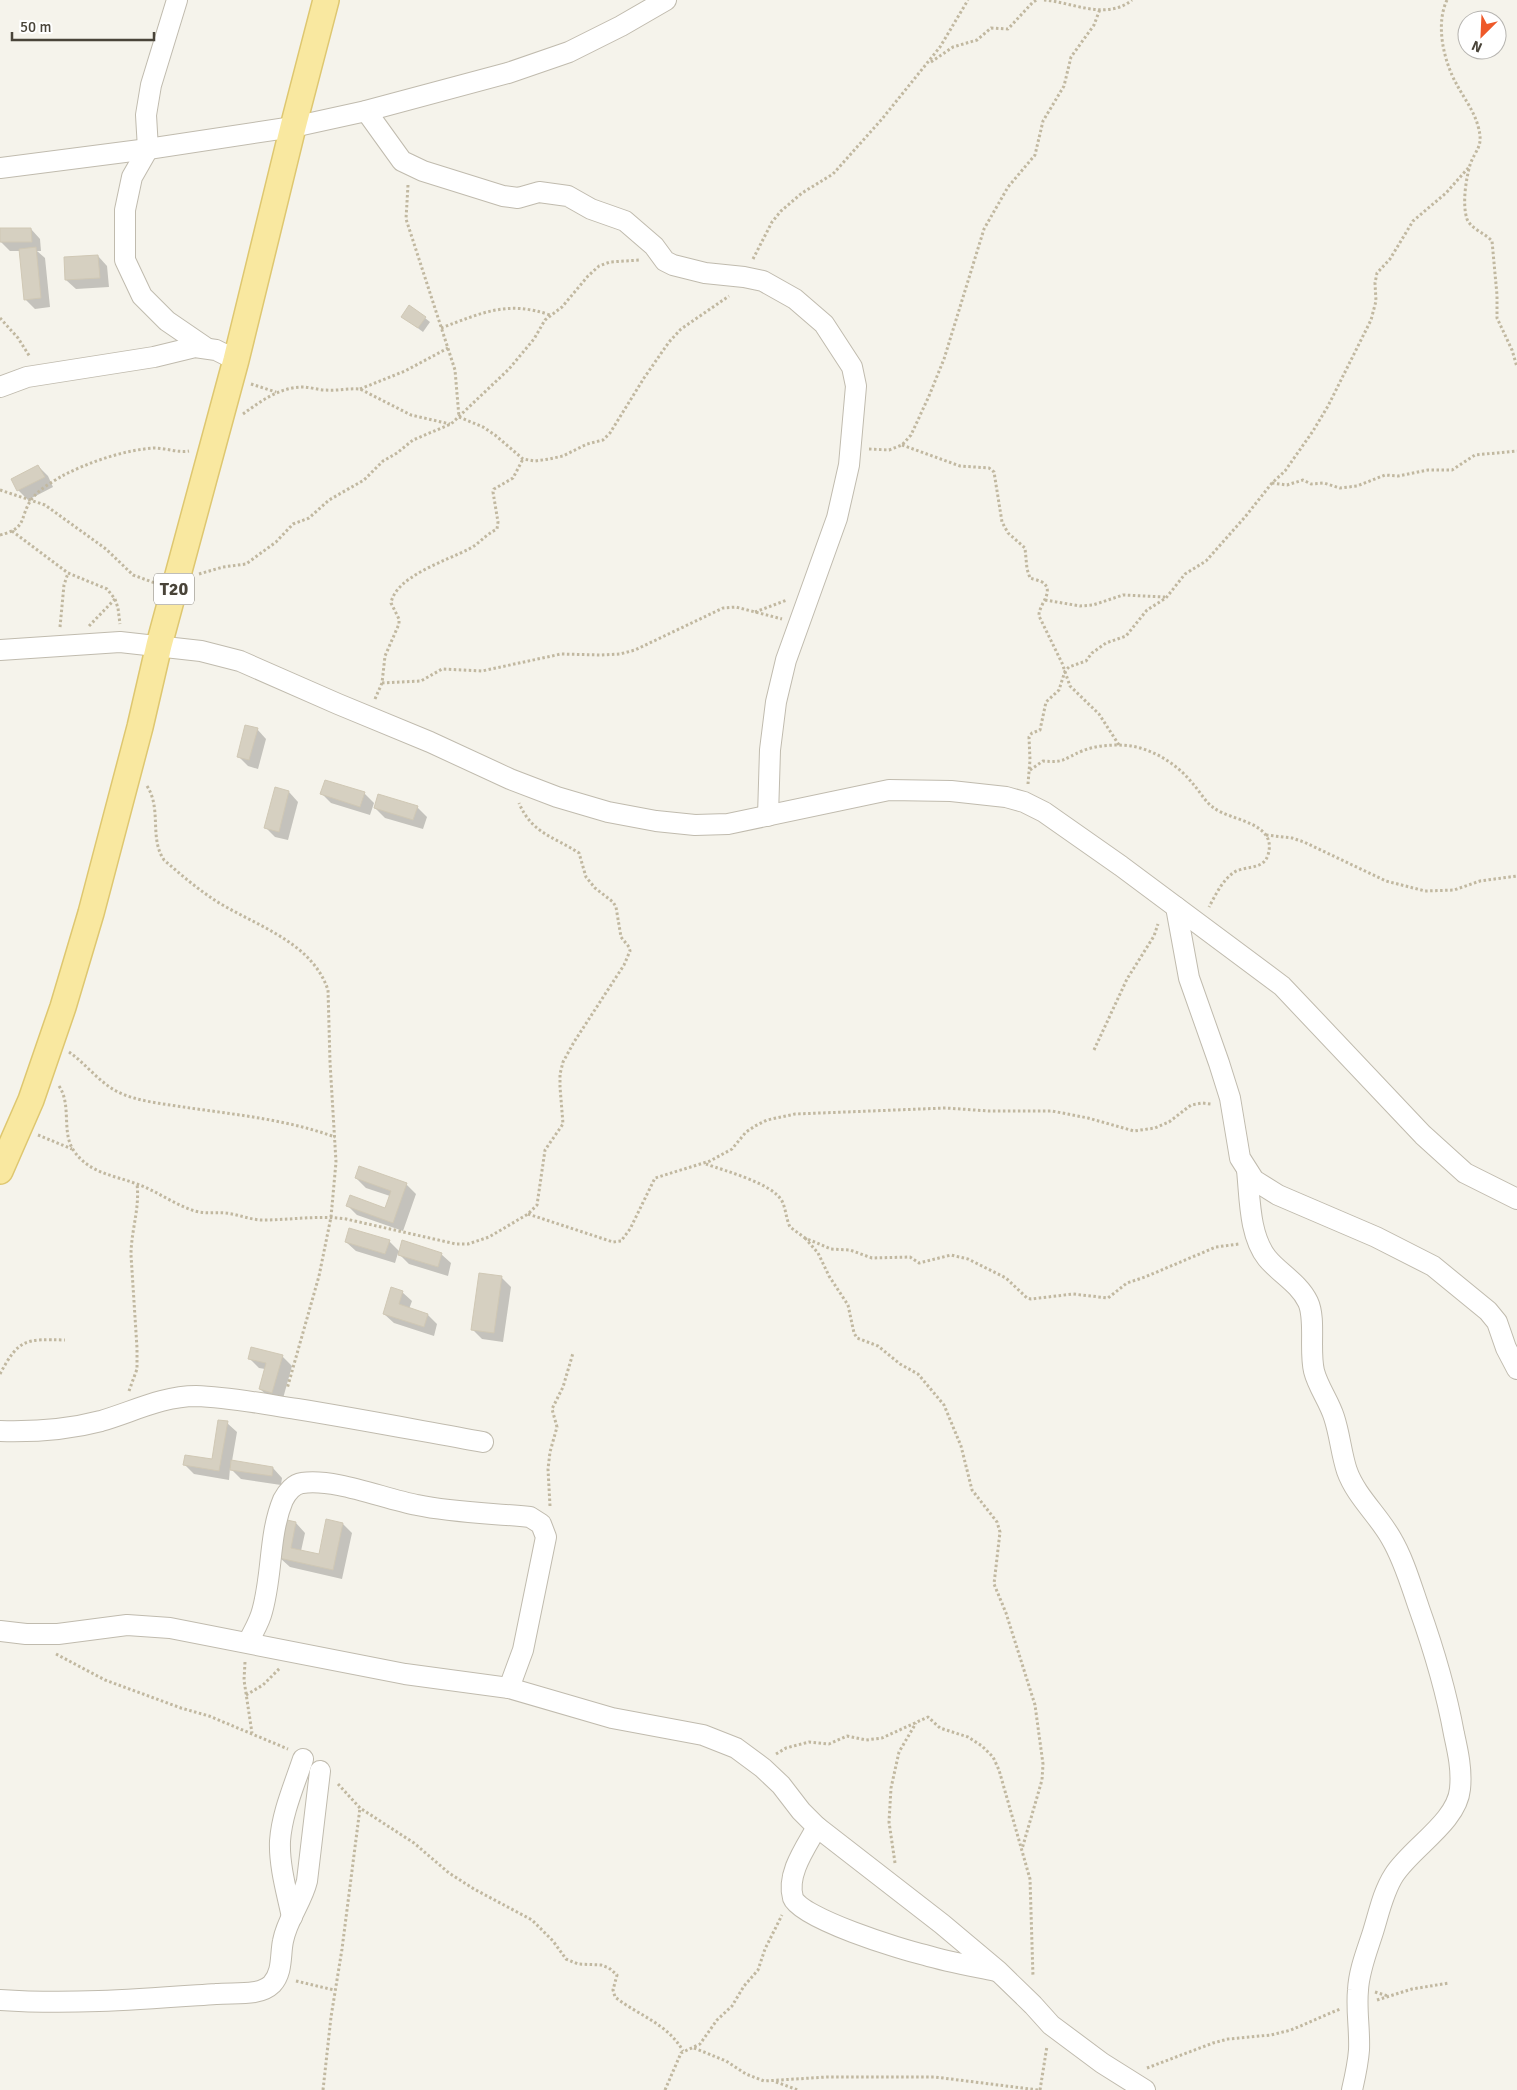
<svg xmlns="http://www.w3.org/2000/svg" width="1517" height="2090" viewBox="0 0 1517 2090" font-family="Signika,sans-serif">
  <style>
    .shadow { fill: #0003 }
    .building { fill: #d6d0c1; stroke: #d0c8b5 }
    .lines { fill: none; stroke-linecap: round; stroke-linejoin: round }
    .minor-casing { stroke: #c0bbae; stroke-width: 22 }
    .major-casing { stroke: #dec770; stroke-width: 28 }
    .path { stroke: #c1b8a0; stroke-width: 3; stroke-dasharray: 2.5 2.5; stroke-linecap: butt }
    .minor { stroke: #fff; stroke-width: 20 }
    .major { stroke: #f9e8a0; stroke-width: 25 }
    .labels { text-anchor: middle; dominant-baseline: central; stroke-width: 4; stroke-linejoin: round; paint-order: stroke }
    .shield { fill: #fff; stroke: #807c74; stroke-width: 1 }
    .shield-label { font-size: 18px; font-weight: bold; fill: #494439 }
  </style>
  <rect width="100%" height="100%" fill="#f5f3eb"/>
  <!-- shadow -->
  <g class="shadow">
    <path d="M31,229L40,239L41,251H37L45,258L50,307L35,309L25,299L20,251H10L0,241V230Z"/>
    <path d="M98,256L107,266L109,287L76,289L66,280Z"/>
    <path d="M403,317L425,318L430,322L423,332Z"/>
    <path d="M38,466L48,476L53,487L28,500L18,490Z"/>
    <path d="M257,729L266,739L258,769L248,766L238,756Z"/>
    <path d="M289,792L298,802L288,840L275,837L265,827Z"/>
    <path d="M364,793L374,803L370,815L331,803L322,794Z"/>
    <path d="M417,807L427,817L423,829L385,818L375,808Z"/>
    <path d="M356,1178L406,1184L416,1194L403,1231L357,1215L348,1206L386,1209L390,1196L366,1188Z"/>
    <path d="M389,1241L400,1252L441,1254L451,1263L448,1276L409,1264L398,1253L395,1263L356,1251L346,1242Z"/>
    <path d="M501,1277L511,1287L503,1342L482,1339L472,1329Z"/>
    <path d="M402,1292L412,1301L409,1309L428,1315L437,1324L434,1336L394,1323L384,1314Z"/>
    <path d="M282,1356L292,1366L282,1402L270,1398L260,1389L265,1369L259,1368L249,1358Z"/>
    <path d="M227,1423L237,1432L232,1461L273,1468L282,1478L281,1485L241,1479L230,1468L229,1480L194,1474L185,1465L213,1460Z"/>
    <path d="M296,1523L305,1533L301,1551L320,1555L343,1524L352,1533L342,1579L290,1567L280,1558Z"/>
  </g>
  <!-- building -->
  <g class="building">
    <path d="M0,228H31L32,242H0Z"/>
    <path d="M36,247L41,298L24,300L19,249Z"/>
    <path d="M98,255L100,278L65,280L64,257Z"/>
    <path d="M409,305L426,317L418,328L401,317Z"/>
    <path d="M38,465L45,477L17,491L11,479Z"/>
    <path d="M245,725L258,728L249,760L237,757Z"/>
    <path d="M325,780L365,792L360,807L320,794Z"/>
    <path d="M275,787L289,791L279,832L264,828Z"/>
    <path d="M378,794L418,806L413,820L374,808Z"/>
    <path d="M359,1166L407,1183L393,1223L346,1206L350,1195L385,1208L391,1191L355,1178Z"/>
    <path d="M349,1228L390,1240L385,1254L345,1242Z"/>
    <path d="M402,1240L442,1253L438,1267L398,1255Z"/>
    <path d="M479,1273L502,1276L494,1333L471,1330Z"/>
    <path d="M391,1287L403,1291L399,1304L428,1314L424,1327L383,1314Z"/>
    <path d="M251,1347L283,1355L272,1393L259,1389L266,1363L248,1359Z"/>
    <path d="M218,1420L228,1421L219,1471L183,1465L185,1455L212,1459Z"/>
    <path d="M231,1460L273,1467L272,1476L230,1470Z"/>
    <path d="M326,1519L343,1523L333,1570L279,1558L287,1520L296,1522L291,1548L319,1554Z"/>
  </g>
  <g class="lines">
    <defs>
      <g id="minor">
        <path d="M177,0L151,85L146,115L148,149L132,177L125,210V260L142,296L167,321L205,347"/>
        <path d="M366,111L402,161L423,171L503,196L518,198L539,192L568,196L591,209L625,221L654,246L665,261L673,265L705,273L744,277L763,281L795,299L824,324L852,367L856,386L849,465L837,518L786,660L776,702L770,750L768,816"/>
        <path d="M0,168L148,149L293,127L366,111L508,73L569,52L621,26L666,0"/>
        <path d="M0,387L27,377L154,357L195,347L216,350L236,360"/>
        <path d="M0,650L120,642L201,651L240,661L338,704L430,742L510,779L557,797L608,812L656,821L695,825L728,824L889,790L951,791L1006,797L1024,802L1044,812L1121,866L1282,986L1423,1135L1465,1173L1517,1199"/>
        <path d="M1176,907L1189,978L1219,1063L1230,1098L1240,1158L1254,1180L1278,1195L1376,1237L1433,1266L1488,1311L1497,1322L1506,1348L1517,1369"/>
        <path d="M1247,1170C1250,1198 1249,1235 1267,1258C1279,1273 1299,1283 1308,1302C1316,1319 1309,1350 1314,1371C1318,1387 1329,1401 1334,1417C1340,1435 1341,1453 1347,1471C1356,1496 1378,1515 1391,1538C1404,1560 1411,1585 1419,1608C1434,1650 1446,1690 1454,1734C1458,1752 1462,1770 1460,1789C1457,1822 1411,1848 1394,1875C1383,1892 1379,1913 1373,1932C1367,1951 1359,1970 1358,1990C1356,2010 1360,2030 1359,2050C1358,2064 1355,2077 1352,2090"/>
        <path d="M0,1431C35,1432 67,1430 101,1421C132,1412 163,1396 196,1396C229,1397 264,1404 297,1409C359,1419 421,1431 483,1442"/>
        <path d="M0,1631L26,1634H58L127,1625L170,1628L405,1674L509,1688L612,1718L703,1735L736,1748L763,1768L781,1785L801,1811L817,1827L942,1924L998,1971L1033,2005L1051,2025L1102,2063L1145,2090"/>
        <path d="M248,1642C253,1633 258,1624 261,1615C273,1578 268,1536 283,1500C287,1492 294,1484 302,1483C335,1478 384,1499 417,1505C455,1513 492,1513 530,1517L541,1524L546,1537L523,1650L509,1688"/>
        <path d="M817,1827C806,1847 786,1874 793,1898C800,1918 902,1950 925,1955C948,1962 972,1966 996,1971"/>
        <path d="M292,1917C287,1893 279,1866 280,1841C282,1813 294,1786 303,1759"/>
        <path d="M0,2000C73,2005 144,1999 216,1994C233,1992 259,1997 272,1984C283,1972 280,1955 283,1941C287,1919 302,1902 307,1881L320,1771"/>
      </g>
      <path id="major" d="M0,1171L31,1100L63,1007L91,913L140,727L159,645L236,360L293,127L326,0"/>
    </defs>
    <!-- minor casing -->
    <use href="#minor" class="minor-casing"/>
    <!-- major casing -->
    <use href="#major" class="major-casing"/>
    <!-- path -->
    <g class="path">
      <path d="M1044,0C1072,2 1106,21 1132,0"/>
      <path d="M1447,0C1435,25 1444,62 1457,85C1464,98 1474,111 1478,126C1484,147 1476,148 1470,165C1466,179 1462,204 1467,219C1471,229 1485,233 1492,241L1497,295V318L1512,350L1517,367"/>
      <path d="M931,62L953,47L977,40L991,28L1008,29L1033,2L1037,0"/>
      <path d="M408,185L406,219L455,370L459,417L483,427L495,435L523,459L535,461L549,459L563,456L587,444L603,440L610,433L644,378L669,342L681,329L729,296"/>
      <path d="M753,259L772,222L781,211L802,193L833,174L882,119L940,47L968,0"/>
      <path d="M0,318L18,338L30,357"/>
      <path d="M441,328C482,313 507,300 550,315"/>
      <path d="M251,384L276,392"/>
      <path d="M360,389L405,371L448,348"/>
      <path d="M243,414C261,401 280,387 303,387C310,387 318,390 326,390C337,391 349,388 360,389L411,415L450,424"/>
      <path d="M902,445L960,466L989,468L994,472L1002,522L1008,533L1025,548L1027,569L1030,578C1033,579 1038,580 1042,582C1056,591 1038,605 1039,616L1062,663L1070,686L1099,714L1119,745"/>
      <path d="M869,449L889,450L902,445L911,435L929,396L944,359L984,229L1008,187L1035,155L1043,121L1064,86L1071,57L1094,25L1100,9"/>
      <path d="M1272,483L1287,485L1303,480L1311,484L1324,483L1340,488L1357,486L1385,475L1398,476L1428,470H1452L1475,455L1517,451"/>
      <path d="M0,490L45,505L106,549L133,575L155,583"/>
      <path d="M12,531L68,573L107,589L115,599L118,608L120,624"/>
      <path d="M0,535C28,528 19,518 31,500C38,490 52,482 62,476C89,462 124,450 154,448C166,448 178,453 189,451"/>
      <path d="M199,574L223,567L246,564L276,542L293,524L309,518L329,500L364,480L383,461L397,453L413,440L451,424L509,369L534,339L545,320L562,307L588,276L599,266L610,262L640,260"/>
      <path d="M1045,600L1080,606L1093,605L1123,595L1165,597"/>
      <path d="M755,612L787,600"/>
      <path d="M89,626L115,599"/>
      <path d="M60,627L64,585L68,573"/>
      <path d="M382,683L421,681L442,669L482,671L561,654L601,655L620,654L635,650L723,608L736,607L782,619"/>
      <path d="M375,699L382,683L385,656L399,624V619L391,603C396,576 446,561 469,549C479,544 485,535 497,529L498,522L493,492L494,489L513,478L523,459"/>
      <path d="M1030,770L1043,761C1065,763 1063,759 1082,751C1097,745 1115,744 1131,746C1156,750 1179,766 1194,785C1200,792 1206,803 1214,808C1231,821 1278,822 1268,855C1263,871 1244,865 1233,873C1222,881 1215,896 1209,907"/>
      <path d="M1028,784L1030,760L1029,737L1032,733L1040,730L1046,702L1059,690L1065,671L1069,667L1086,661L1092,653L1106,643L1126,636L1147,610L1166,598L1185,574L1206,561L1245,517L1272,483L1285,471L1313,431L1328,406L1371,320L1376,301L1375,283L1377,273L1390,259L1413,221L1446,193L1470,166"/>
      <path d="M147,786C162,809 149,838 164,860C179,873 194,886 210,897C249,924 311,939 328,990L330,1062L336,1162L331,1217L319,1276L287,1389"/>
      <path d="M1266,835L1292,838L1304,842L1386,881L1425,891L1454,890L1480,881L1517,876"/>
      <path d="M1094,1050L1127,979L1154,936L1158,924"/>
      <path d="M69,1052C85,1063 98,1081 116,1091C137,1102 166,1104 190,1108C239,1115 288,1120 335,1137"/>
      <path d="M59,1086C72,1105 61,1133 74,1151C89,1173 113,1175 137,1184C157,1191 175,1205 195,1211C205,1214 215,1212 225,1213C238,1214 250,1220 263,1220C291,1220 318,1215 346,1219L456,1244H468L489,1237L528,1214L537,1205L545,1150L563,1124L560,1087V1074L563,1062L574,1042L624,965L630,951L629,947L621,937L616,907L613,902L595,888L586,877L579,853C555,837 532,834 519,803"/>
      <path d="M38,1135L72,1149"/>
      <path d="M706,1164C725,1171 772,1183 782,1201C786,1209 786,1219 790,1227L805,1238L831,1249L850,1250L872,1258L910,1257L919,1263L951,1255L968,1259L1006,1278L1027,1298L1031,1299L1073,1294L1108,1298L1127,1283L1145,1277L1216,1247L1239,1244"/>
      <path d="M528,1214L613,1242L621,1241L630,1229L655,1178L710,1161L732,1149L746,1132L755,1126L767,1120L795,1114L946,1108L989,1111H1052L1088,1118L1134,1131L1155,1128L1169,1122L1191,1105L1202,1103L1211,1104"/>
      <path d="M805,1238L818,1253L829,1276L848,1305L854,1333L857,1338L878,1346L900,1364L918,1374L944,1405L961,1446L972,1490L997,1522L1000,1532L994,1584L1006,1613L1035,1705L1043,1764L1042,1780L1022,1849"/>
      <path d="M0,1374C19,1338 26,1339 65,1340"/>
      <path d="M129,1391L137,1369V1348L131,1255C131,1231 140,1208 137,1184"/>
      <path d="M550,1506L548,1469L550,1452L557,1427L552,1409L563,1387L573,1353"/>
      <path d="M56,1654L105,1680L181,1708L209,1716L288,1749"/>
      <path d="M245,1662L244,1680L252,1733"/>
      <path d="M246,1695L263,1685L280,1668"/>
      <path d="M776,1754L786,1748L809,1742L829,1744L847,1736L866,1740L882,1738L928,1717L940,1728L968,1737L982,1746L993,1757L999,1770L1030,1879L1033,1977"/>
      <path d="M338,1784L360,1808L414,1843L449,1873L474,1889L532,1920L553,1941L566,1959L578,1964L601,1965L609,1968L617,1975L613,1990L615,1997C639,2016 667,2023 683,2051"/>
      <path d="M895,1863L889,1822L891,1788L899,1752L916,1723"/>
      <path d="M296,1981L334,1990"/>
      <path d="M1375,1992L1388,1996"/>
      <path d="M1377,2000L1412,1989L1449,1983"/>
      <path d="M694,2048L726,2061L746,2074L764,2081L827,2077H935L1038,2090"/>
      <path d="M1147,2068L1213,2043L1228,2039L1271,2035L1291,2030L1340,2009"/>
      <path d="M776,2082L798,2090"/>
      <path d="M323,2090L331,2017L342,1949L360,1808"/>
      <path d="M665,2090L681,2053L700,2044L717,2020L732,2006L744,1986L758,1970L765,1949L782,1915"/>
      <path d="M1040,2090L1047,2046"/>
    </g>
    <!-- minor -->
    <use href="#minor" class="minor"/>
    <!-- major -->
    <use href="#major" class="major"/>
  </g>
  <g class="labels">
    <!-- shield labels -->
    <rect class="shield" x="154" y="573.5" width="40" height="31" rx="4"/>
    <g class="shield-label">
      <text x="174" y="589">T20</text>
    </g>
  </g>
  <!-- north arrow -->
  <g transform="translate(1482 35) rotate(204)"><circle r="24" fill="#ffffff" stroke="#b6b4b0"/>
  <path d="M0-4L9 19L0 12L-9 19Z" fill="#ee5929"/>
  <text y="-8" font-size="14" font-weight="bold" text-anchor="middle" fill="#494439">N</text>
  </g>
  <!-- scale -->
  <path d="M12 32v8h142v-8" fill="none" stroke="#494439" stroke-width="2.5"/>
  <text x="20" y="32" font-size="15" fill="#494439" stroke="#ffffff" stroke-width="4" paint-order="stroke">50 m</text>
</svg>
